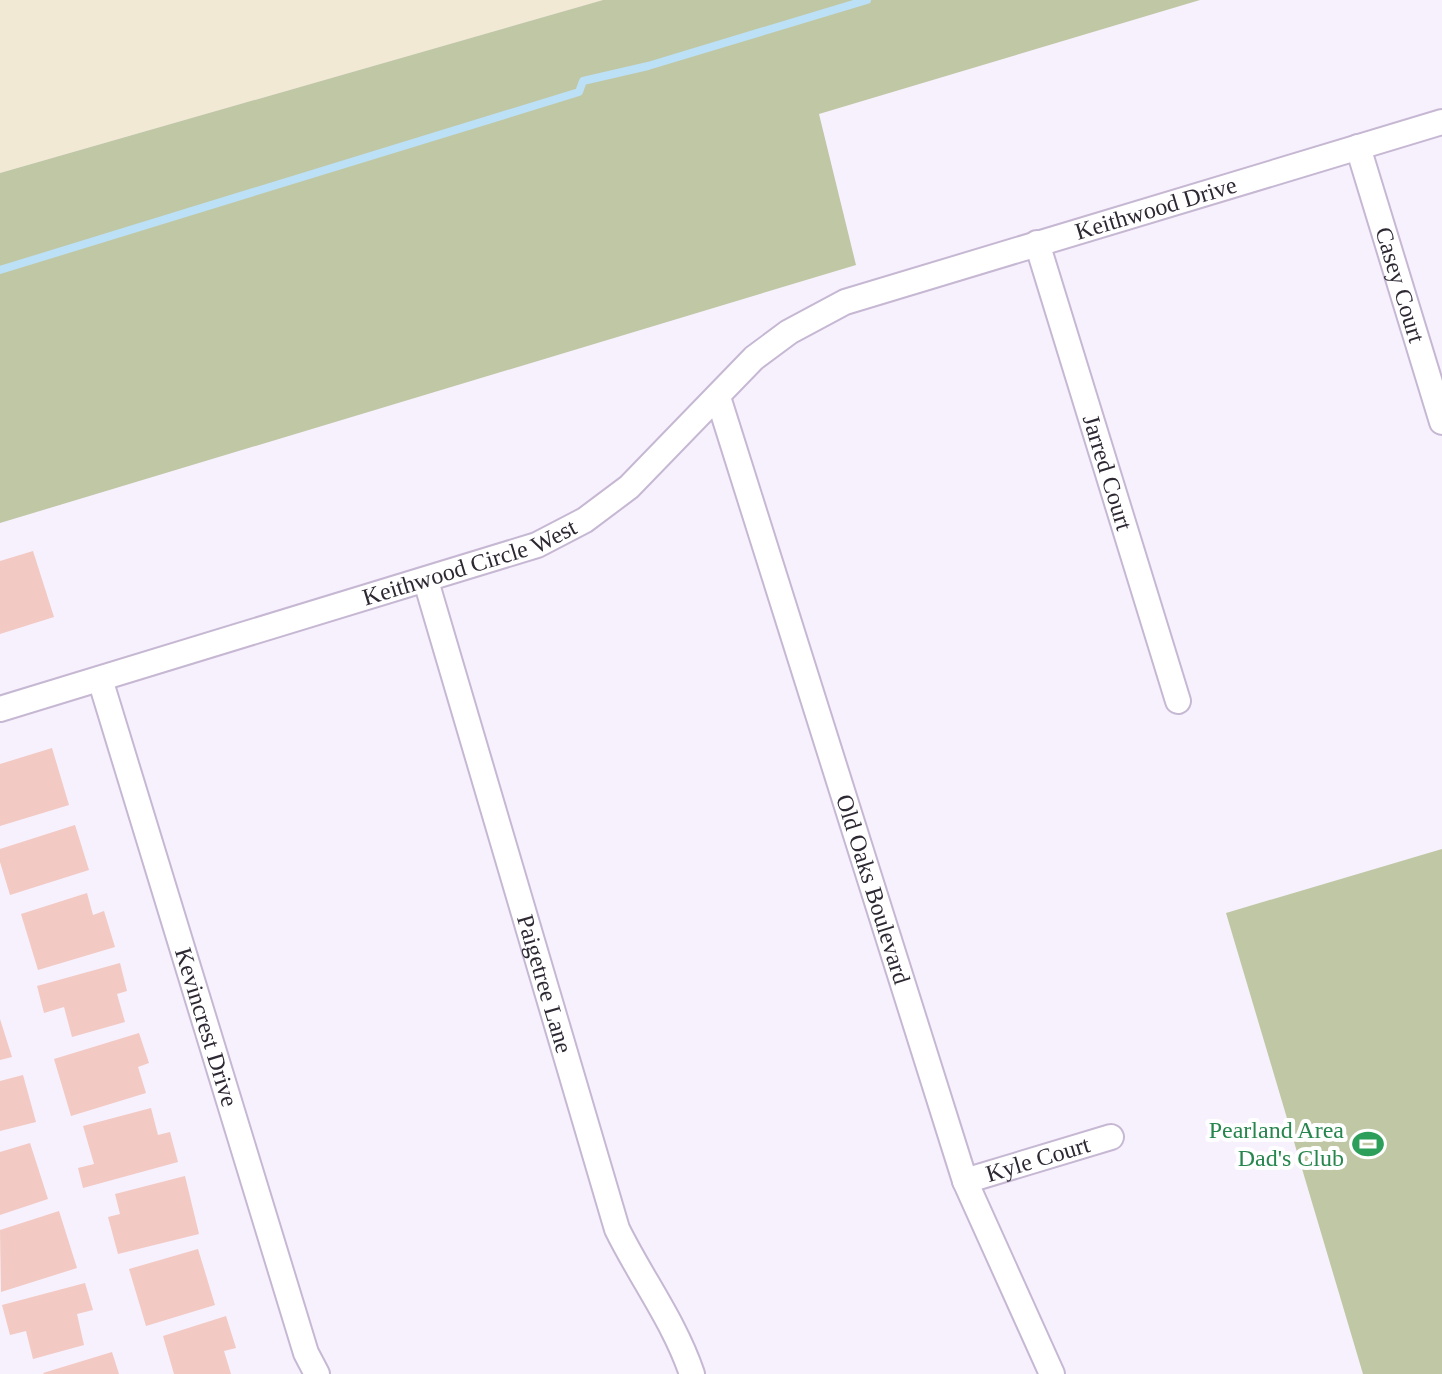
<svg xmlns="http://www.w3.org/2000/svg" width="1442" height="1374" viewBox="0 0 1442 1374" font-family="Georgia,serif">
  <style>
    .education { fill: #f2e9d4 }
    .green { fill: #c0c7a5 }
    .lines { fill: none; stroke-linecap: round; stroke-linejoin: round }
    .stream { stroke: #bce0f5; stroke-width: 8 }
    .building { fill: #f2c9c3 }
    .street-casing { stroke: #c6b8d3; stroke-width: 28 }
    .street { stroke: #fff; stroke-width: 24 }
    .labels { text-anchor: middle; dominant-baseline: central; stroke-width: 8; stroke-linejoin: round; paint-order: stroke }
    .street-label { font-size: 24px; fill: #2e2833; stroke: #fff }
    .leisure-label { font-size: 24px; fill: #27864d; stroke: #fff; text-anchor: end }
  </style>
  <rect width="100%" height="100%" fill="#f7f1fd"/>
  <!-- education -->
  <path class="education" d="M0,0H603L0,173Z"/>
  <!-- green -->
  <g class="green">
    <path d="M603,0H1200L819,114L856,265L0,523V173Z"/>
    <path d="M1442,849V1374H1363L1226,913Z"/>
  </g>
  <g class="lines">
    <!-- stream -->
    <path class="stream" d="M0,270L579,92L583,81L648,66L867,0"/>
  </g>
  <!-- building -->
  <g class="building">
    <path d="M33,551L54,617L0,634V561Z"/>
    <path d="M52,748L69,805L0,826V764Z"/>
    <path d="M75,825L89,870L10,895L0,862V849Z"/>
    <path d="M87,893L93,915L104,911L115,947L38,970L21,914Z"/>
    <path d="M120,963L127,991L117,994L125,1022L72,1037L64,1007L44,1013L37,986Z"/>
    <path d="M0,1019L12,1057L0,1060Z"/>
    <path d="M139,1033L149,1063L138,1067L146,1093L71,1116L54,1059Z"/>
    <path d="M23,1075L36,1122L0,1131V1081Z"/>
    <path d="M151,1108L158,1135L170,1132L178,1162L83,1188L78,1168L94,1164L83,1126Z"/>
    <path d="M30,1143L48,1199L0,1215V1152Z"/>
    <path d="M185,1176L199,1234L118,1254L108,1217L120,1214L115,1194Z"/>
    <path d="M59,1211L77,1268L1,1292L0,1230Z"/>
    <path d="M198,1249L215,1305L146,1326L129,1269Z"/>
    <path d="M85,1283L93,1310L77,1314L84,1345L33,1359L26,1331L10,1335L2,1305Z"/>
    <path d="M226,1316L236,1348L224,1351L231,1374H174L163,1336Z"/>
    <path d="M112,1352L119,1374H44L43,1373Z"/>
  </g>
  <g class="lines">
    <defs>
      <g id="street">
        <path id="s1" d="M1358,147L1442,422"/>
        <path id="s2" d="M1037,243L1178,701"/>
        <path id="s3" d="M718,397L965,1181L1052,1374"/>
        <path id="s4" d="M426,581L617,1229C641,1278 674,1321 692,1374"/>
        <path id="s5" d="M100,679L306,1353L317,1374"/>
        <path id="s6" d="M0,709L537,545L585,520L629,487L754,358L789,332L845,302L1442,122"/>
        <path id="s7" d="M965,1181L1111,1137"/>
      </g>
    </defs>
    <!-- street casing -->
    <use href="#street" class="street-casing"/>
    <!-- street -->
    <use href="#street" class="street"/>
  </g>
  <!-- icons -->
  <defs>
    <symbol id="stadium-bare" viewBox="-9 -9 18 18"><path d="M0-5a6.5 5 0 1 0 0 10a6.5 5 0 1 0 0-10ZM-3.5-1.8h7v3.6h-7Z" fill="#2e9e5b" stroke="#fff" stroke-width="2.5" paint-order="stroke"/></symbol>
  </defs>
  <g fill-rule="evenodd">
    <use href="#stadium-bare" x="1346" y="1122" width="44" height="44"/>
  </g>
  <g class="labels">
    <!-- street labels -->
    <g class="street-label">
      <text stroke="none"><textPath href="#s6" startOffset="1282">Keithwood Drive</textPath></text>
      <text stroke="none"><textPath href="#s1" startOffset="144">Casey Court</textPath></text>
      <text stroke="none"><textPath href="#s2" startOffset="240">Jarred Court</textPath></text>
      <text stroke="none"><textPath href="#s6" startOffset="492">Keithwood Circle West</textPath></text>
      <text stroke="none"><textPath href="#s3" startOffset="516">Old Oaks Boulevard</textPath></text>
      <text stroke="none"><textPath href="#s4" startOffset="420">Paigetree Lane</textPath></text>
      <text stroke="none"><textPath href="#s5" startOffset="364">Kevincrest Drive</textPath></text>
      <text stroke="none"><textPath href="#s7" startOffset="76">Kyle Court</textPath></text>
    </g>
    <!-- leisure labels -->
    <g class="leisure-label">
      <text x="1344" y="1130">Pearland Area<tspan x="1344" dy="28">Dad's Club</tspan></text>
    </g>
  </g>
</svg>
